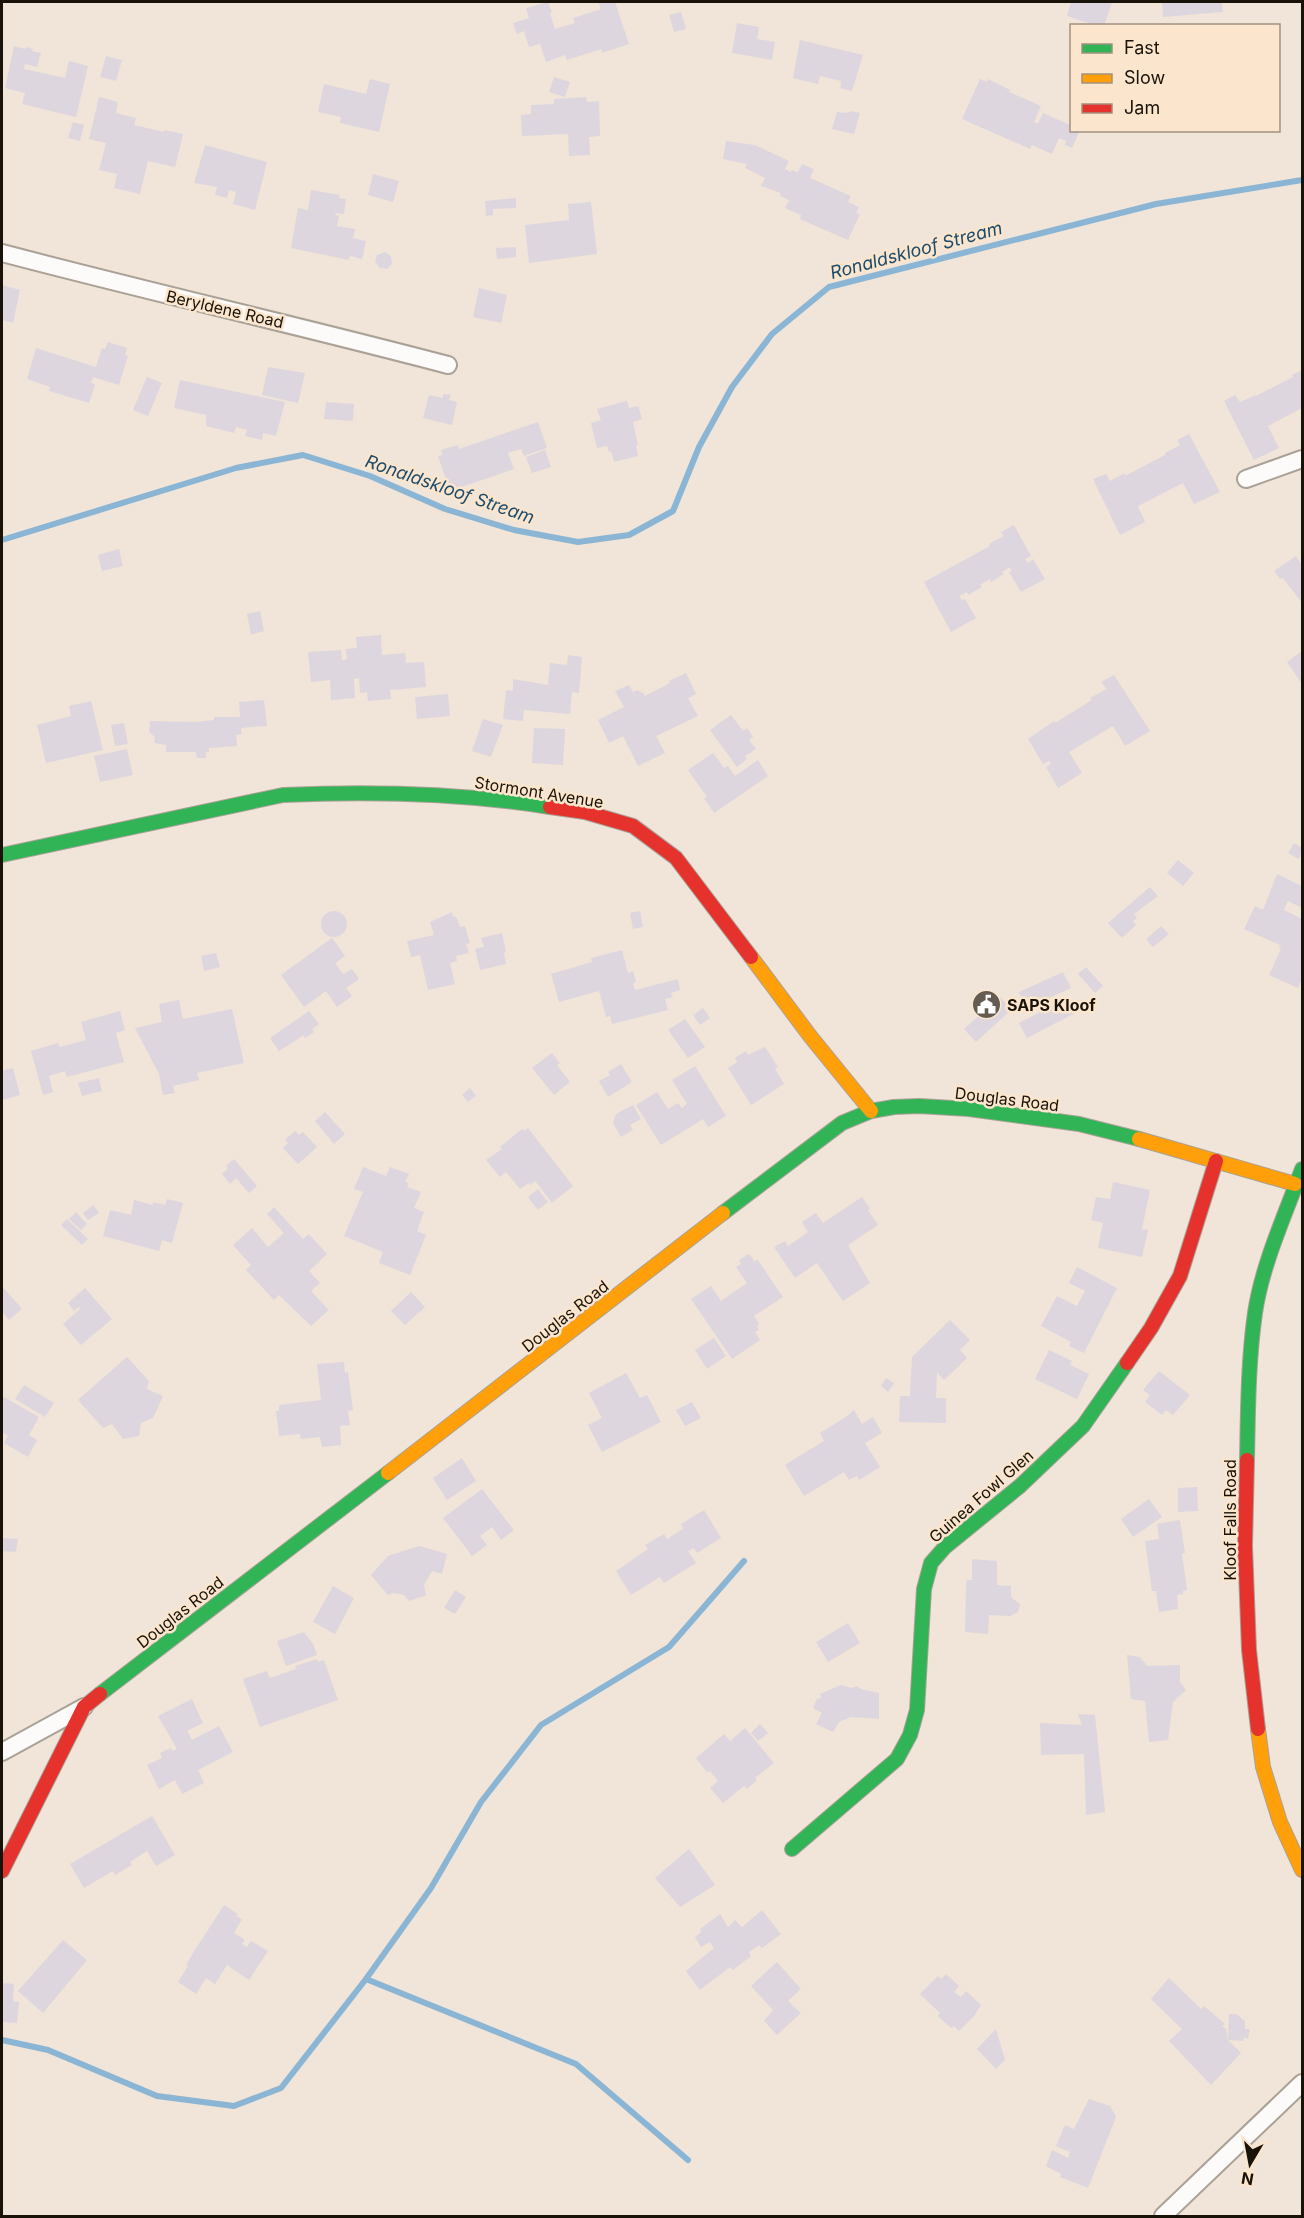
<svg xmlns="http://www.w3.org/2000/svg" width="1304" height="2218" viewBox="0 0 1304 2218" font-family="Inter,sans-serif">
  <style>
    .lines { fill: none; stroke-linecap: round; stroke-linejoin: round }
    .stream { stroke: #8bb5d4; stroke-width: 6 }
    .building { fill: #ddd6de }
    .street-casing { stroke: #aaa197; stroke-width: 20 }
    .fast-casing { stroke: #aaa197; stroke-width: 16 }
    .slow-casing { stroke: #aaa197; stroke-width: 16 }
    .jam-casing { stroke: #aaa197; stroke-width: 16 }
    .street { stroke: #fdfbf9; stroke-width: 16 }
    .fast { stroke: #30b455; stroke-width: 14 }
    .slow { stroke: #ff9f0a; stroke-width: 14 }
    .jam { stroke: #e5322d; stroke-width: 14 }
    .labels { text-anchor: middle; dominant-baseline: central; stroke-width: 5; stroke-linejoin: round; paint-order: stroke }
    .street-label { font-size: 16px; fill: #191209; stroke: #fbe6cd }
    .poi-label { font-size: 16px; font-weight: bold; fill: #191209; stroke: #fbe6cd; text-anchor: start }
    .water-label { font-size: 18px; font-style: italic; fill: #1b4c6e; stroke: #fbe6cd }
  </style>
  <rect width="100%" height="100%" fill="#f0e5d8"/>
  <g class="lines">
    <!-- stream -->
    <g class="stream">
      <path d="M2,540L236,468L303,455L370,476L445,509L514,530L578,542L629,535L673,511L699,447L732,387L772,334L829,287L1156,204L1302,180"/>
      <path d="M366,1979L576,2064L688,2160"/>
      <path d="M2,2040L48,2050L157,2096L234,2106L281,2088L366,1979L431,1888L481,1802L541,1725L669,1647L744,1561"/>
    </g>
  </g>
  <!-- building -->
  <g class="building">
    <path d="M548,2L552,12L550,13L555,29L575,23L573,18L601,9L598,2H615L629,44L602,53L601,49L567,60L565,55L546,62L540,44L529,47L524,31L517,34L513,23L529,18L526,8Z"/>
    <path d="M1071,2H1112L1104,26H1097L1067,16Z"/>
    <path d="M1176,2H1222L1223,12L1163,17L1162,3Z"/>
    <path d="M681,12L686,29L674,32L669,15Z"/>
    <path d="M737,23L759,27L757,39L775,42L772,60L732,53Z"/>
    <path d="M800,40L863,55L852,91L840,88L841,81L820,76L818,84L793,78Z"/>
    <path d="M14,46L25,49L26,47L33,49L32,51L41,53L37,67L25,64L24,69L65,78L69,61L88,66L76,117L22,104L25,93L5,88Z"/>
    <path d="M106,56L122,60L116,81L100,77Z"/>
    <path d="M554,77L570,82L565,97L549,92Z"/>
    <path d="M370,79L390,84L379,132L340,123L341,117L318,112L324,84L366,94Z"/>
    <path d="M980,79L987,82L988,79L1010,90L1009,92L1041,106L1034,122L1038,124L1043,113L1072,126V130H1080L1072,148L1065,145L1066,141L1059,138L1052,154L1032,145L1030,149L962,119Z"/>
    <path d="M99,97L118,102L116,113L136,118L134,125L164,132L165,130L183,134L175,167L148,161L140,194L114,188L117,174L99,170L106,143L89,139Z"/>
    <path d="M586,97L587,102L599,101L600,136L589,137L590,155L569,156L568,134L522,136L521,115L531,114V105L554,104V99Z"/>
    <path d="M852,111L860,113L854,134L832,129L837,112L846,113Z"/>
    <path d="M73,122L84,125L80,141L68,138Z"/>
    <path d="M726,141L755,145L789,161L785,169L791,172V170L798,172L802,164L814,169L810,178L851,196L848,202L859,207L856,213L860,214L848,240L800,219L801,215L785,208L789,200L780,196L781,193L761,186L765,178L745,168L747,164L723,159Z"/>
    <path d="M205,145L267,162L255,210L233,204L236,192L229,190L227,198L215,195L217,187L194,183Z"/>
    <path d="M373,174L399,181L393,202L368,195Z"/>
    <path d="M311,190L340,195L339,198L346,199L344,214L336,213L335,215L339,216L337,226L355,229L353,238L366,241L362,259L350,256L349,260L291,248L298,208L308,210Z"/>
    <path d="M516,198V208L493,209V215L486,216L485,201Z"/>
    <path d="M591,202L597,254L529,263L525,225L569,220L568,204Z"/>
    <path d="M516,247V257L497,259L496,248Z"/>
    <path d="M385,252L391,256L392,264L387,269L380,268L375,262L377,255Z"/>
    <path d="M2,285L20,290L13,323L2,320Z"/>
    <path d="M479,288L507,295L501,323L473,317Z"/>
    <path d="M108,342L127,348L125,355L128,356L119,385L93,377L91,383L95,384L89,403L49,391L50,387L27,379L36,348L96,367L102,348L105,349Z"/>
    <path d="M268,367L305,373L298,403L262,395Z"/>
    <path d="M1302,370V408L1268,426L1279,448L1254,460L1224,401L1235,395L1240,402L1256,395V396L1293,377L1292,375Z"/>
    <path d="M147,377L162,383L148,416L133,410Z"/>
    <path d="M180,380L285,402L276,436L263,433L262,440L245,436L247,430L236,427L234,433L206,426V415L174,408Z"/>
    <path d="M443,394L451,395L449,400L457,402L452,425L423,418L429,395L443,398Z"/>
    <path d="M627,401L629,408L638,406L642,419L633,422L638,445H636L638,456L614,462L611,451L609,452L607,446L597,448L591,423L601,420L597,409Z"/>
    <path d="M326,402L354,404L353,421L324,419Z"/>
    <path d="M538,422L547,448L524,456L521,449L508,453L514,469L450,491L438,456L442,455L441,450L458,445L459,449Z"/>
    <path d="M1189,434L1220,492L1194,504L1183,483L1138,506L1145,522L1120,535L1093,479L1106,474L1110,481L1125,473V476L1165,455V453L1180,445L1177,440Z"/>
    <path d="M545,450L551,467L532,473L526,457Z"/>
    <path d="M1014,525L1031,556L1025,559L1028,563L1033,559L1045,579L1021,592L1009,572L1012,571L1010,567L1002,572L1004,574L991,582L990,579L980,585L982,587L968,595L967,592L959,596L962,600L965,599L976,618L951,632L924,582L990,546L989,544L1004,536L1001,532Z"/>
    <path d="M119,549L123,566L102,571L98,555Z"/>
    <path d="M1296,556L1302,565V603L1283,578L1280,579L1274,571Z"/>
    <path d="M260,611L264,631L251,635L247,614Z"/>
    <path d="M381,635L382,655L405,653L406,663L424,662L426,687L390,690L391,699L368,701L367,692L360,693L359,678L354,679L355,698L331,700L330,680L311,682L308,652L341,650L342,660L347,659L346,649L357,648L356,637Z"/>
    <path d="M1302,651V684L1287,662Z"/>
    <path d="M568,655L582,657L579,693L572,692L570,714L524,710L523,721L503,719L506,690L513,691V679L548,685L550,663L567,665Z"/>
    <path d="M686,673L696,694L688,698L698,716L656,736L665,753L638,766L623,736L609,743L598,720L624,707L615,691L629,685L633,692L637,690L643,693L645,696L670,683L669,681Z"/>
    <path d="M1114,675L1150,731L1125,746L1113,726L1069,752L1082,773L1058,788L1046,767L1051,764L1049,761L1043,764L1028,739L1054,721L1055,723L1092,700L1090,698L1107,689L1101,682Z"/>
    <path d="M448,694L450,716L417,719L415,697Z"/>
    <path d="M264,700L267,726L241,728L242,734L236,735L237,746L209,748V752H206V758H197L196,752H166V745L154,743L155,737L149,732L150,721L195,722L214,720V717H240L239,702Z"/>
    <path d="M91,701L103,750L46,763L37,725L71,716L69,706Z"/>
    <path d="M731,715L743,731L747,728L753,737L749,740L756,749L745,756L747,759L737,767L710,730Z"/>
    <path d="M483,719L503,725L491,757L472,751Z"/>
    <path d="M124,723L128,744L115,746L111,725Z"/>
    <path d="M534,728L565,729L563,765L532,763Z"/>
    <path d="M127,749L133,775L100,782L94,756Z"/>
    <path d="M713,753L724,768L728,766L735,776L758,760L768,776L714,813L704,798L707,797L688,770Z"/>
    <path d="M1294,843L1302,848L1299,859L1288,853Z"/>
    <path d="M1178,860L1194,873L1183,886L1167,873Z"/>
    <path d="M1277,874L1302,886V908L1288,901L1284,910L1302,919V978L1298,988L1269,975L1281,949L1279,948L1280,945L1244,929L1255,906L1263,910Z"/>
    <path d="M1150,887L1158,896L1134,914L1137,918L1133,921L1136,925L1122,938L1108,923Z"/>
    <path d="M640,911L643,927L633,929L630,913Z"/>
    <circle cx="334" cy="924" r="13"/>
    <path d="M452,912L453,916L457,918L460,927L465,926L470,943L466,944L469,953L456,956L457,961L450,963L455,984L428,990L420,955L411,957L407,941L434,935L430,922Z"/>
    <path d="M1161,926L1169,934L1153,947L1146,939Z"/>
    <path d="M502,933L506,952L504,953L506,964L480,970L475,949L484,947L481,938Z"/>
    <path d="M332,938L345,956L335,963L343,974L352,969L359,979L346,988L352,996L337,1007L326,991L304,1007L281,975Z"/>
    <path d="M622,950L628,973L633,971L636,982L633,983L635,990L678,979L680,990L671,993L673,997L665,999L668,1010L612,1024L610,1016L606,1017L599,991L559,1002L551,974L592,962L591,958Z"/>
    <path d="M216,953L220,967L204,971L201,956Z"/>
    <path d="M1086,967L1103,986L1095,993L1078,974Z"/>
    <path d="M1063,972L1071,988L1027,1008L1019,992Z"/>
    <path d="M1000,997L1012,1009L976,1042L964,1029Z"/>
    <path d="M1067,998L1075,1013L1027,1038L1019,1023Z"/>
    <path d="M179,1000L183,1019L232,1009L244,1063L197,1073L199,1080L173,1086L175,1093L163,1095L159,1074L135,1028L162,1022L159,1004Z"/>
    <path d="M703,1008L710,1018L700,1025L693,1015Z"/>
    <path d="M120,1011L125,1030L116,1033L124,1062L67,1077L65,1071L49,1076L53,1092L43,1095L31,1051L58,1043L60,1047L86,1040L81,1022Z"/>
    <path d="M309,1011L319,1024L312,1029L314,1032L305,1038L304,1035L279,1051L270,1038Z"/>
    <path d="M685,1019L705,1047L688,1058L668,1030Z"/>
    <path d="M765,1047L778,1067L775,1069L784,1084L751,1105L728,1068L737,1062L735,1058L746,1051L748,1055Z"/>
    <path d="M552,1053L560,1063L557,1065L570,1082L554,1095L532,1068Z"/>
    <path d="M621,1064L632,1082L608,1097L599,1081L610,1075L608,1072Z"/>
    <path d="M695,1066L726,1116L708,1127L703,1119L661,1145L636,1105L657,1092L668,1109L678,1103L682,1108L687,1104L672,1080Z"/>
    <path d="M13,1068L20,1095L2,1100V1071Z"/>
    <path d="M99,1078L102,1091L82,1096L78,1083Z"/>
    <path d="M470,1088L476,1096L468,1102L462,1095Z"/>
    <path d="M633,1105L641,1119L630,1125L633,1130L621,1137L613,1123L616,1114Z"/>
    <path d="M325,1112L345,1134L334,1144L315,1121Z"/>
    <path d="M528,1128L573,1186L552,1203L535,1181L530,1185L529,1183L520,1189L506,1172L500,1177L486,1160L502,1149L500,1147L522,1129L524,1131Z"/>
    <path d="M295,1131L299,1135L303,1132L317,1147L298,1164L283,1148L288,1143L285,1140Z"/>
    <path d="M234,1159L257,1186L249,1193L236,1178L230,1184L222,1174L228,1168L226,1166Z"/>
    <path d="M363,1167L386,1176L390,1167L409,1174L405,1182L409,1183L407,1187L421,1192L414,1208L424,1212L417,1231L426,1235L410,1275L379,1263L383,1252L344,1236L363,1192L354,1189Z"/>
    <path d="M1113,1182L1150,1190L1142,1229L1148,1230L1142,1257L1098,1248L1103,1223L1091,1220L1096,1197L1110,1199Z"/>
    <path d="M538,1189L548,1202L538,1210L528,1197Z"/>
    <path d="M862,1197L870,1209L868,1210L878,1225L848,1245L870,1283L843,1301L817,1263L795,1278L774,1247L785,1241L788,1246L808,1232L802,1222L816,1213L823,1223Z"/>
    <path d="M167,1199L183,1203L172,1243L162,1240L159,1251L103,1236L110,1210L131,1215L134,1200L153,1205V1202L165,1205Z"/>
    <path d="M93,1205L99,1213L88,1220L83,1213Z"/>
    <path d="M274,1207L303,1239L309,1234L327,1254L309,1271L320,1283L311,1291L329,1310L311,1326L279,1295L274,1300L246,1270L251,1265L233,1245L252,1228L268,1247L284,1233L267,1214Z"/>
    <path d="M76,1212L87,1224L81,1230L69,1219Z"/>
    <path d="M67,1219L88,1239L82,1245L61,1225Z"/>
    <path d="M749,1254L755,1262L757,1259L783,1297L754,1316L759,1324L757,1326L759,1330L755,1332L760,1340L732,1359L691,1299L711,1286L721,1301L747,1283L736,1267L741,1264L739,1260Z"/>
    <path d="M1077,1267L1117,1288L1084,1353L1069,1346L1071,1342L1041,1326L1057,1296L1077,1306L1085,1291L1069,1283Z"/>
    <path d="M2,1286L22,1309L9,1320L2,1311Z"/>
    <path d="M85,1288L112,1319L81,1345L63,1324L81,1308L79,1307L74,1311L68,1303Z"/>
    <path d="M411,1292L425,1307L405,1325L391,1311Z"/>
    <path d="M950,1320L970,1340L960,1350L967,1358L944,1380L937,1372L936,1398H946V1423L899,1422L900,1396H910L912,1357Z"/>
    <path d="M714,1338L726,1356L707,1369L695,1350Z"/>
    <path d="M1049,1350L1072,1361L1070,1365L1089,1374L1077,1399L1035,1379Z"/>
    <path d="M127,1357L149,1381L147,1389L163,1396L153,1418L141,1423L139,1436L123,1439L112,1424L103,1428L78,1400Z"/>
    <path d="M344,1362L345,1373L348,1372L353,1410L348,1411L350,1425L340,1426L341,1445L322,1447L320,1437L301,1439L300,1434L279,1436L276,1411H279V1405L321,1400L317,1364Z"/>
    <path d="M1159,1371L1190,1395L1173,1415L1166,1410L1162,1415L1145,1402L1150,1395L1143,1390Z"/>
    <path d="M626,1373L640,1398L647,1395L661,1422L602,1452L588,1425L602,1418L589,1393Z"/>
    <path d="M886,1378L894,1383L888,1392L881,1386Z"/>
    <path d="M24,1385L54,1403L45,1417L15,1399Z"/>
    <path d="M2,1396L39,1417L29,1435L37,1440L28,1457L4,1443L8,1436L2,1432Z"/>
    <path d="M692,1402L701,1418L685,1426L676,1410Z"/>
    <path d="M854,1410L862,1424L873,1417L882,1433L865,1443L880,1467L859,1480L857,1476L849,1480L844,1472L804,1496L785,1465L824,1441L820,1433L846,1417Z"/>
    <path d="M462,1458L476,1481L447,1500L433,1478Z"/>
    <path d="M1197,1487L1198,1511L1178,1512V1488Z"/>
    <path d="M482,1489L514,1530L501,1540L492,1527L480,1536L487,1545L472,1556L443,1518Z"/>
    <path d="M1149,1499L1162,1517L1133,1537L1121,1519Z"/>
    <path d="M704,1510L721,1538L697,1553L694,1548L688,1551L696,1563L664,1583L660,1577L631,1595L616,1571L648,1549L645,1545L664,1534L667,1539L683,1529L681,1524Z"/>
    <path d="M1180,1520L1185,1553L1182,1554L1187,1590L1183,1591V1594L1177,1595L1178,1609L1159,1612L1156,1591H1152L1145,1541L1159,1539L1157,1524Z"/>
    <path d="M2,1538L18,1539L16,1552L2,1551Z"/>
    <path d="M419,1546L447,1554L442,1574L432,1571L424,1585L426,1595L409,1601L404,1595L394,1593L388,1595L371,1575L388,1556Z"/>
    <path d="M972,1559L997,1561V1585L1011,1586V1597L1020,1604L1018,1612L1010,1616L989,1615L988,1634L965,1632L966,1585L967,1580H972Z"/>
    <path d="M333,1586L354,1598L335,1634L313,1622Z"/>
    <path d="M455,1590L466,1597L455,1614L444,1608Z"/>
    <path d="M848,1623L860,1643L828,1662L816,1642Z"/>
    <path d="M304,1632L313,1644L317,1655L286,1666L277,1641Z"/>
    <path d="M1127,1655L1140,1657L1147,1666L1180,1665V1682L1186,1690L1173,1702L1168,1740L1149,1742L1145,1701L1131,1699Z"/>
    <path d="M317,1659L318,1662L324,1660L338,1700L260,1727L243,1679L267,1671L270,1678L296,1669L295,1666Z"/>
    <path d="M841,1685L852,1688L857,1686L861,1689L879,1693V1719L851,1717L839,1722L833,1732L816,1724L822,1713L813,1708L817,1699L821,1698L820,1694Z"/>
    <path d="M192,1699L203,1723L187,1731L192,1740L219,1726L233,1752L198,1770L204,1783L182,1794L175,1780L159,1789L147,1765L162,1758L160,1753L171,1748L172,1751L177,1749L158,1716Z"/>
    <path d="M1078,1714L1095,1715L1105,1812L1086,1815L1084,1754L1041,1755L1040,1723L1082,1725Z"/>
    <path d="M760,1724L768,1733L758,1741L751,1733Z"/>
    <path d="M745,1728L774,1763L755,1778L757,1780L747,1789L744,1786L723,1803L710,1788L718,1781L710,1771L707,1772L696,1758L724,1734L730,1741Z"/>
    <path d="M152,1816L175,1855L156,1866L147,1851L130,1862L132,1865L115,1875L113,1871L84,1888L70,1864Z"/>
    <path d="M689,1849L715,1885L680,1907L655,1878Z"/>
    <path d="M224,1905L238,1914L236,1916L242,1919L234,1933L245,1940L242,1944L247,1947L251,1941L268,1951L249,1980L227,1965L215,1984L206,1978L196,1994L178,1982L188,1966L186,1965L193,1953Z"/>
    <path d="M762,1910L781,1934L762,1948L759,1945L749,1952L751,1956L733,1970L730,1967L700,1990L686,1971L714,1948L710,1942L701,1947L695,1937L701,1932L700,1929L720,1914L728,1927L735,1920L742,1927Z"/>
    <path d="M63,1940L87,1960L43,2013L18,1991Z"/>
    <path d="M777,1962L801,1989L788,2001L801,2013L777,2035L764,2021L773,2010L751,1986Z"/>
    <path d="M946,1974L959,1986L954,1992L961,1997L966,1991L981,2005L974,2016L959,2031L954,2026L951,2028L938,2016L940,2013L920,1994L938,1976L941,1979Z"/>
    <path d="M1169,1978L1201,2009L1204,2006L1225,2024L1222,2026L1226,2029L1228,2040L1229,2014H1236L1245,2021V2029H1250L1248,2039L1243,2037L1244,2041L1228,2040L1241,2053L1211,2085L1169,2041L1182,2029L1151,1999Z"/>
    <path d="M2,1983L14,1984L13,2001L19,2002L17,2023L2,2022Z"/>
    <path d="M996,2029L1005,2060L996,2069L977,2049Z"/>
    <path d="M1089,2099L1110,2106L1116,2117L1088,2188L1060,2177L1061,2174L1046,2166L1052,2150L1068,2158L1070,2152L1056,2146L1065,2125L1074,2129Z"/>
  </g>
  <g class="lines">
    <defs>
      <g id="street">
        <path d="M2,253C150,292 300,326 448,365"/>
        <path d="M1246,479L1302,459"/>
        <path d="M2,1752L84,1707"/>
        <path d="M1163,2216L1302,2083"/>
      </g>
      <g id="fast">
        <path d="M2,855L283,795C372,791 462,793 550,807"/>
        <path d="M723,1213L842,1123L871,1111L894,1107L919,1106L969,1109L1079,1124L1139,1139"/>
        <path d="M1247,1460C1248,1412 1248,1362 1255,1313C1262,1265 1285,1215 1302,1169"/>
        <path d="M100,1694L388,1473"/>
        <path d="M792,1849L897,1759L910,1735L917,1710L924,1589L931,1563L945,1547L1020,1486L1083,1426L1127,1363"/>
      </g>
      <g id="slow">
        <path d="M751,957L810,1036L871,1111"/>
        <path d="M1139,1139L1295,1184"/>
        <path d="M388,1473L723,1213"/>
        <path d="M1258,1729L1263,1767L1280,1822L1302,1870"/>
      </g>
      <g id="jam">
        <path d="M550,807L585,812L633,826L676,858L751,957"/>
        <path d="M1127,1363L1151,1328L1180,1276L1216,1161"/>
        <path d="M1247,1460L1245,1546L1249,1650L1258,1729"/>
        <path d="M2,1871L84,1707L100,1694"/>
      </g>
    </defs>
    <!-- street casing -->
    <use href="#street" class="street-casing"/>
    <!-- fast casing -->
    <use href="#fast" class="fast-casing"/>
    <!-- slow casing -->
    <use href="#slow" class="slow-casing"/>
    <!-- jam casing -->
    <use href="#jam" class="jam-casing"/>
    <!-- street -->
    <use href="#street" class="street"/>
    <!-- fast -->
    <use href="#fast" class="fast"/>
    <!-- slow -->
    <use href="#slow" class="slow"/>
    <!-- jam -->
    <use href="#jam" class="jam"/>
  </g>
  <!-- icons -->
  <defs>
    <symbol id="civic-disc" viewBox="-11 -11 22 22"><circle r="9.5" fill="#645c51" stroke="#fbe6cd"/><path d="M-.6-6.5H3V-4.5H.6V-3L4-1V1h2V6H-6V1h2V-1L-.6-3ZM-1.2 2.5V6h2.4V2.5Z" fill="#fff"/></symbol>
  </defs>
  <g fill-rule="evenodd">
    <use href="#civic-disc" x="970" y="988" width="33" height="33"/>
  </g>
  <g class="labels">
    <!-- street labels -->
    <g class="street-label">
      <text transform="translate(225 309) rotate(13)">Beryldene Road</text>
      <text transform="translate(539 792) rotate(9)">Stormont Avenue</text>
      <text transform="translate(1007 1099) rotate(7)">Douglas Road</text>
      <text transform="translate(565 1316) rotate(-38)">Douglas Road</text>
      <text transform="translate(981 1496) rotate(-41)">Guinea Fowl Glen</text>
      <text transform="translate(1230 1520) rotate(-90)">Kloof Falls Road</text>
      <text transform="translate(180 1612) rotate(-38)">Douglas Road</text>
    </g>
    <!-- poi labels -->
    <g class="poi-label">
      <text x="1007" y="1005">SAPS Kloof</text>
    </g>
    <!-- water labels -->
    <g class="water-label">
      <text transform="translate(916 250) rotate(-15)">Ronaldskloof Stream</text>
      <text transform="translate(450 489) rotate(19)">Ronaldskloof Stream</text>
    </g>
  </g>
  <!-- border -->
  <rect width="1304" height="2218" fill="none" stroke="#191209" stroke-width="6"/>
  <!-- legend -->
  <rect x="1070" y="24" width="210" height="108" fill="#fbe6cd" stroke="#a1917f" stroke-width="1.5"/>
  <rect x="1082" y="44" width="30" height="9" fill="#30b455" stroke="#a1917f" stroke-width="1.5"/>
  <text x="1124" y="54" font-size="18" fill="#191209">Fast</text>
  <rect x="1082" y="74" width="30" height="9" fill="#ff9f0a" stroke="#a1917f" stroke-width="1.5"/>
  <text x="1124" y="84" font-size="18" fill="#191209">Slow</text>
  <rect x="1082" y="104" width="30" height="9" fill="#e5322d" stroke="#a1917f" stroke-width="1.5"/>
  <text x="1124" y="114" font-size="18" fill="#191209">Jam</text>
  <!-- north arrow -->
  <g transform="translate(1250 2164) rotate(190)" stroke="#fbe6cd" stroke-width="4.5" paint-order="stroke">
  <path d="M0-4.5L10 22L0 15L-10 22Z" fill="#191209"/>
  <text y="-9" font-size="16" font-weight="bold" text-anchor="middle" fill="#191209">N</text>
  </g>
</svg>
